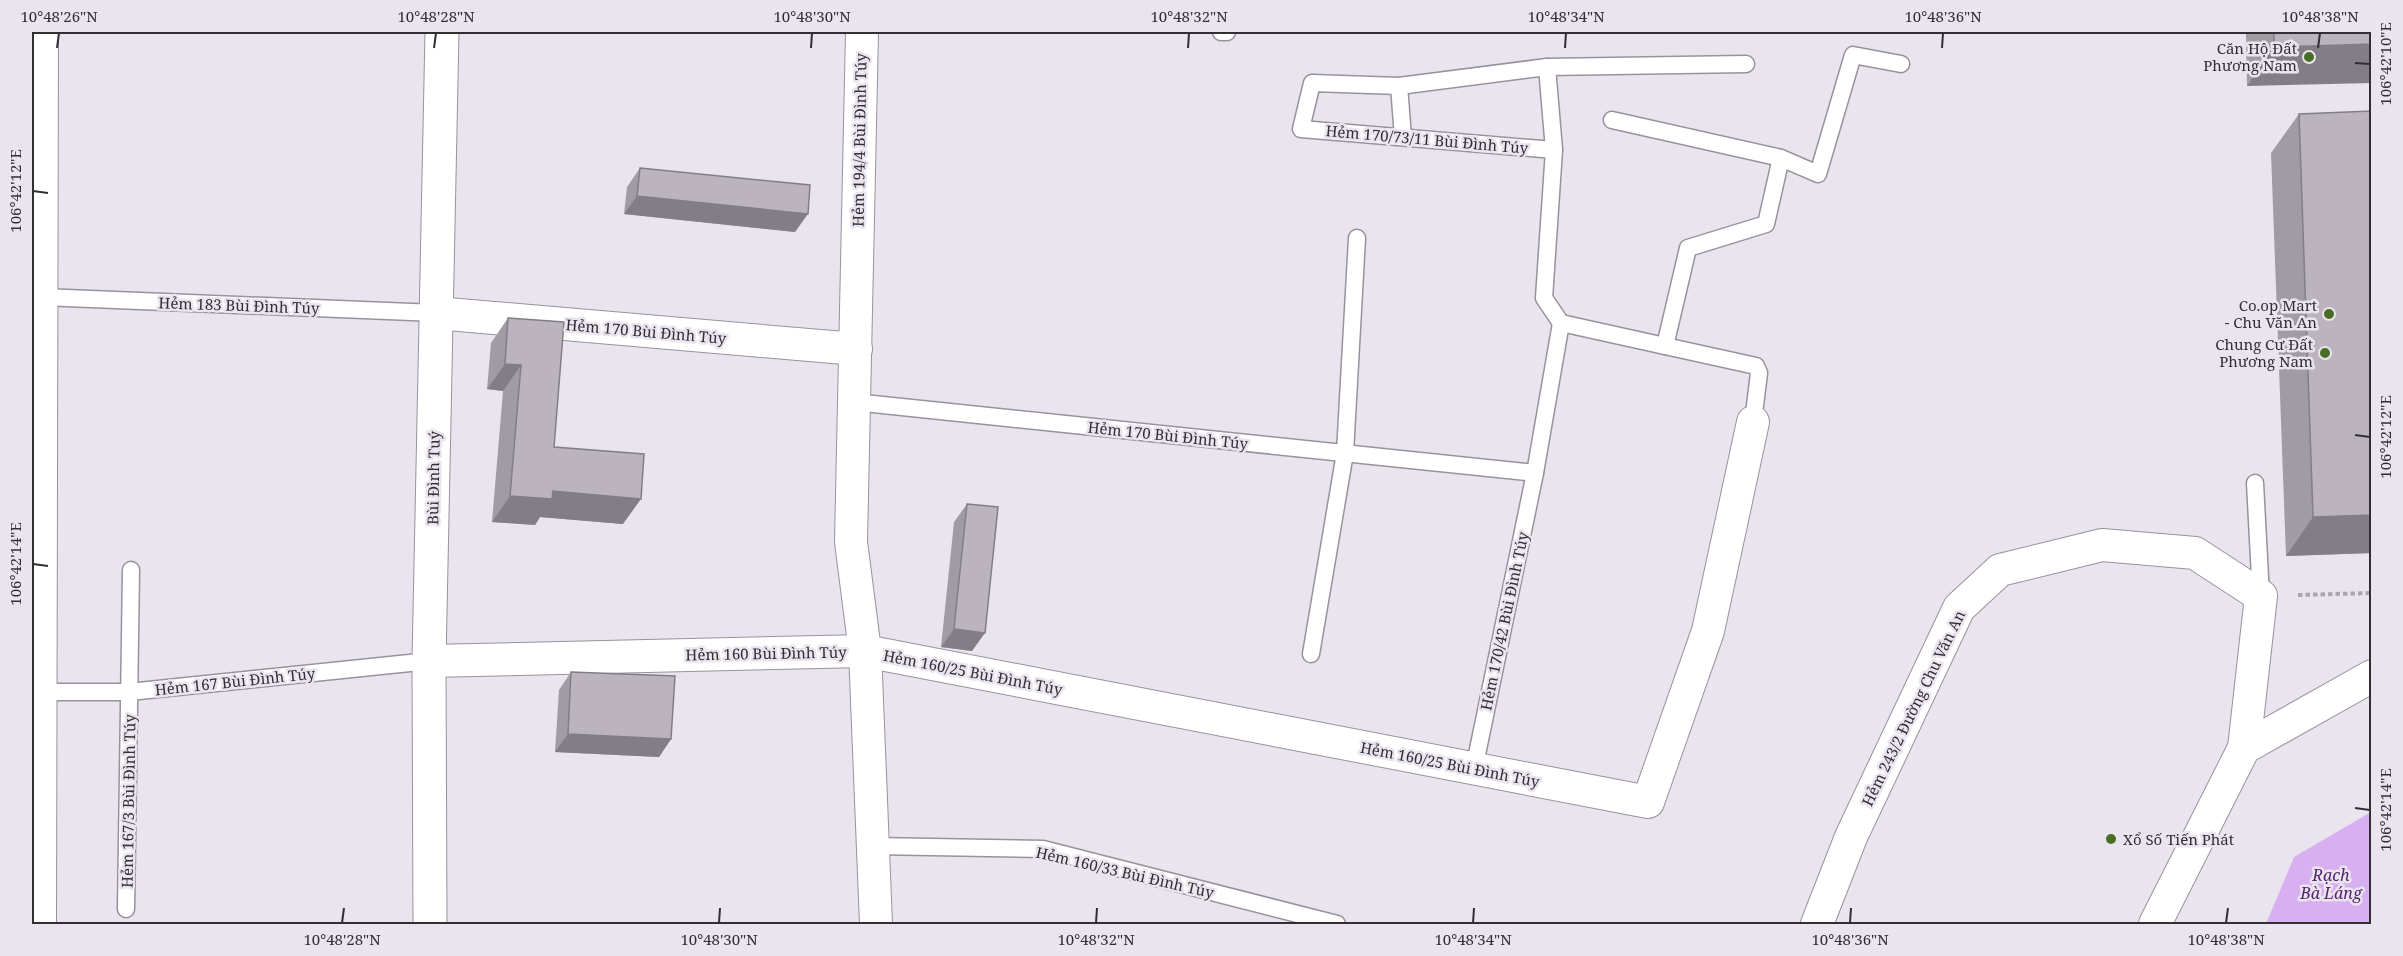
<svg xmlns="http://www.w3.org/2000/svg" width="2403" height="956" viewBox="0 0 2403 956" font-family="'Noto Serif',serif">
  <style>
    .water { fill: #d8aff1 }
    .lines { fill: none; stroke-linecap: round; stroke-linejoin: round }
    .service-casing { stroke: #98929c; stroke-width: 19 }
    .minor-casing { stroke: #98929c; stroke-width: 34 }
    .tertiary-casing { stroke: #98929c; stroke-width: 35 }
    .path { stroke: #aaa5ae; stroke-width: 4; stroke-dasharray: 4.5 3; stroke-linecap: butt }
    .service { stroke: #fff; stroke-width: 16 }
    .minor { stroke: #fff; stroke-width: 32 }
    .tertiary { stroke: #fff; stroke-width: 33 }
    .wall { fill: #a19ba4 }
    .shaded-wall { fill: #837e86 }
    .building { fill: #bbb4bf; stroke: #837e86; stroke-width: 1.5 }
    .ticks { fill: none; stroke: #322f34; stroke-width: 2 }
    .poi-dot { fill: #496d26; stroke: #eae4ef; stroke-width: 2 }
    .labels { text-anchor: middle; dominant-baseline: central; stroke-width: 5; stroke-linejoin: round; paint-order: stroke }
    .poi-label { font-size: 15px; fill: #322f34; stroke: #eae4ef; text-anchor: end }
    .street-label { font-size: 15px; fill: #322f34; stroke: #eae4ef }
    .water-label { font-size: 16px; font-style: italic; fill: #54216e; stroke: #eae4ef }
    .neatline { fill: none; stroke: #322f34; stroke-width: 2 }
    .ticks-label { font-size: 15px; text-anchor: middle; fill: #322f34 }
  </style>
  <rect width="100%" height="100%" fill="#eae4ef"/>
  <!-- water -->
  <path class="water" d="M2371,812V924H2266L2294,857Z"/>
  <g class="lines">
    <defs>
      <g id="service">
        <path d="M1221,32H1227"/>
        <path d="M1547,67L1399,86L1312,83L1301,129L1554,150"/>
        <path d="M1399,86L1403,137"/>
        <path d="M1612,120L1781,158"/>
        <path d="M42,297L436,313"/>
        <path d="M1561,323L1665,346L1688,248L1766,224L1781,158L1818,174L1853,55L1901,64"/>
        <path d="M1561,323L1544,298L1554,150L1547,67L1746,64"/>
        <path d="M1665,346L1756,366L1759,373L1753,422"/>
        <path d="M854,402L1535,473"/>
        <path d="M2255,483L2261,596"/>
        <path d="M1311,654L1345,453L1357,238"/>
        <path d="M41,692H129L429,661"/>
        <path d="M1474,769L1535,473L1561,323"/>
        <path d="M873,846L1043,849L1337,924"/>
        <path d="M126,909L131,570"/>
      </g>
      <g id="minor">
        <path d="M862,32L851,542L865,651L876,924"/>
        <path d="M436,313L856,349"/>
        <path d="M429,661L865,651L1648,802L1708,631L1753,422"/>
        <path d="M40,924L42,32"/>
        <path d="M1817,924L1851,837L1959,608L2000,570L2102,545L2195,553L2261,596L2244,748"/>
        <path d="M2155,924L2244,748L2372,676"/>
      </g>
      <path id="tertiary" d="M430,924L429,661L442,32"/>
    </defs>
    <!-- service casing -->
    <use href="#service" class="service-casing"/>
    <!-- minor casing -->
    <use href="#minor" class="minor-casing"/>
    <!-- tertiary casing -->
    <use href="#tertiary" class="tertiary-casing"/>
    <!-- path -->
    <path class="path" d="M2298,595L2372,593"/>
    <!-- service -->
    <use href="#service" class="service"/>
    <!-- minor -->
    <use href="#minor" class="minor"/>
    <!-- tertiary -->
    <use href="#tertiary" class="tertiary"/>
  </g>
  <!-- wall -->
  <g class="wall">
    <path d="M2246,32H2372L2247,86Z"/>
    <path d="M2372,111V553L2286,556L2271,153L2299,114Z"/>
    <path d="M640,168L795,232L624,214L627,187Z"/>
    <path d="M508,318L554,447L623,524L540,517L535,525L492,522L503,391L487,389L491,343Z"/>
    <path d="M967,504L972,651L941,647L954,522Z"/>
    <path d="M571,672L671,739L659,757L555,752L559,690Z"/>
  </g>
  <!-- shaded-wall -->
  <g class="shaded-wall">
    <path d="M2372,44V83L2247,86L2274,47Z"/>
    <path d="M637,196L808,214L795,232L624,214Z"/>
    <path d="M505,364L521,365L503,391L487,389Z"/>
    <path d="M553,491L641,499L623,524L540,517L535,525L492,522L510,496Z"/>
    <path d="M2372,515V553L2286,556L2313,517Z"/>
    <path d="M954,629L985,633L972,651L941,647Z"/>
    <path d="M568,734L671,739L659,757L555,752Z"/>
  </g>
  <!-- building -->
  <g class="building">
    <path d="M2274,32H2372V44L2274,47Z"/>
    <path d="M2372,111V515L2313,517L2299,114Z"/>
    <path d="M640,168L810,185L808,214L637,196Z"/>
    <path d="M508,318L564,322L554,447L644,454L641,499L553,491L552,499L510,496L521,365L505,364Z"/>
    <path d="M967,504L998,507L985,633L954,629Z"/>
    <path d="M571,672L675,676L671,739L568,734Z"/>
  </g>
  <!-- ticks -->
  <path class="ticks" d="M57,48L59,33M434,48L436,33M811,48L812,33M1188,48L1189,33M1565,48L1566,33M1942,48L1943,33M2318,48L2320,33M2355,63L2370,64M33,191L48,193M2355,435L2370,437M33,564L48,566M2355,808L2370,810M342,923L344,908M719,923L720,908M1096,923L1097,908M1473,923L1474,908M1850,923L1851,908M2226,923L2228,908"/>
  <!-- markers -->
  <g class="poi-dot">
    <circle cx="2309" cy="57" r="6"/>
    <circle cx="2329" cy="314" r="6"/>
    <circle cx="2325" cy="353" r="6"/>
    <circle cx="2111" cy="839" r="6"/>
  </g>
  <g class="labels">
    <!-- poi labels -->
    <g class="poi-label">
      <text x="2297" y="48">Căn Hộ Đất<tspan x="2297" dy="17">Phương Nam</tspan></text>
      <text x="2317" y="305">Co.op Mart<tspan x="2317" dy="17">- Chu Văn An</tspan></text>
      <text x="2313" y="344">Chung Cư Đất<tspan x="2313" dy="17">Phương Nam</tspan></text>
      <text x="2123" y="839" text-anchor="start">Xổ Số Tiến Phát</text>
    </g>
    <!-- street labels -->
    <g class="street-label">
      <text transform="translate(1427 139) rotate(5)">Hẻm 170/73/11 Bùi Đình Túy</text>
      <text transform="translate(859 140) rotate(-89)">Hẻm 194/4 Bùi Đình Túy</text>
      <text transform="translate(239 305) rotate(2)">Hẻm 183 Bùi Đình Túy</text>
      <text transform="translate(646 331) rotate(5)">Hẻm 170 Bùi Đình Túy</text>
      <text transform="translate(1168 435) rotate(6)">Hẻm 170 Bùi Đình Túy</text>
      <text transform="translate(433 478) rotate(-89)">Bùi Đình Tuý</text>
      <text transform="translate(1504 621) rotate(-78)">Hẻm 170/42 Bùi Đình Túy</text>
      <text transform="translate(766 653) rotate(-1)">Hẻm 160 Bùi Đình Túy</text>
      <text transform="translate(973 672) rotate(11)">Hẻm 160/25 Bùi Đình Túy</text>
      <text transform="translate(235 681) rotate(-6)">Hẻm 167 Bùi Đình Túy</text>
      <text transform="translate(1913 708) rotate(-64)">Hẻm 243/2 Đường Chu Văn An</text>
      <text transform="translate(1450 764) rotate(11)">Hẻm 160/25 Bùi Đình Túy</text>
      <text transform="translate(128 801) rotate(-89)">Hẻm 167/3 Bùi Đình Túy</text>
      <text transform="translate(1125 872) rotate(13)">Hẻm 160/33 Bùi Đình Túy</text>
    </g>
    <!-- water labels -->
    <g class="water-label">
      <text x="2331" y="875">Rạch<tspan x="2331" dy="18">Bà Láng</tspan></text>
    </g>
  </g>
  <!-- border -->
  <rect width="2403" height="956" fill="none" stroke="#eae4ef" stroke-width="66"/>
  <rect x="33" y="33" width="2337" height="890" class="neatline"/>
  <g class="ticks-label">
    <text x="59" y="22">10°48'26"N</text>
    <text x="436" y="22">10°48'28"N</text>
    <text x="812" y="22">10°48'30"N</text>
    <text x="1189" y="22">10°48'32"N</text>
    <text x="1566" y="22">10°48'34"N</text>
    <text x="1943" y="22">10°48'36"N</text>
    <text x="2320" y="22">10°48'38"N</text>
    <text transform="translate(2386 64) rotate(-90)" y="5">106°42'10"E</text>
    <text transform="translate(16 191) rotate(-90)" y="5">106°42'12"E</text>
    <text transform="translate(2386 437) rotate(-90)" y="5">106°42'12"E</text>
    <text transform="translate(16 564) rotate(-90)" y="5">106°42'14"E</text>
    <text transform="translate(2386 810) rotate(-90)" y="5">106°42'14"E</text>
    <text x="342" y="945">10°48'28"N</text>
    <text x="719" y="945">10°48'30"N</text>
    <text x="1096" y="945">10°48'32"N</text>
    <text x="1473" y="945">10°48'34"N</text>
    <text x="1850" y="945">10°48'36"N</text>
    <text x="2226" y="945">10°48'38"N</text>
  </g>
</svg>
